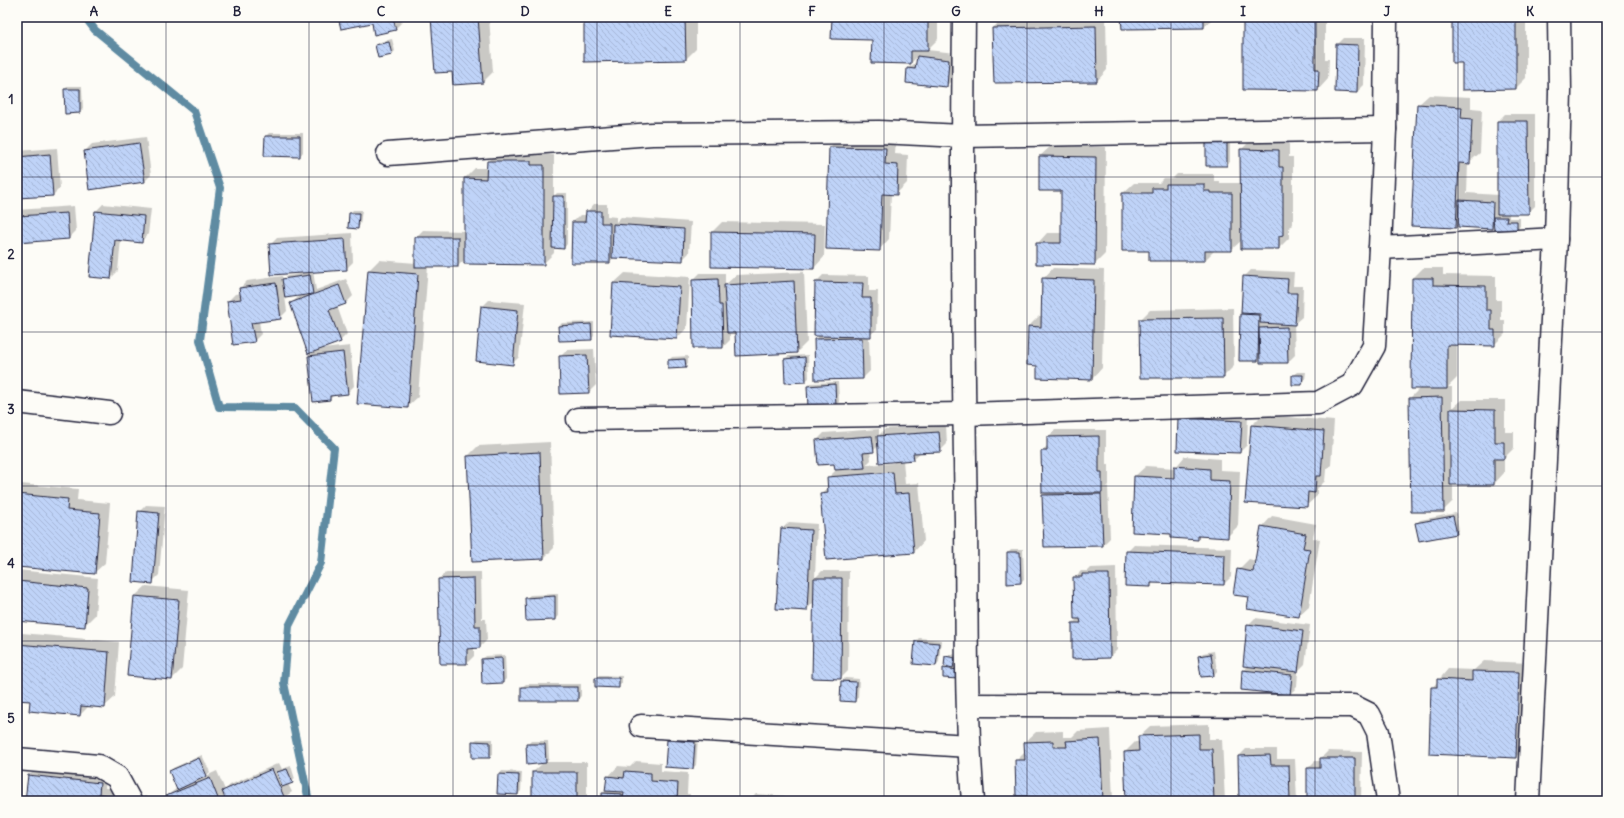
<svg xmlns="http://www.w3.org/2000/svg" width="1624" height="818" viewBox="0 0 1624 818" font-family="Delius,sans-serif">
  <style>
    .shadow { fill: #0003; fill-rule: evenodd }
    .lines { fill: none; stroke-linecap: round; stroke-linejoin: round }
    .stream { stroke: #5e8ba2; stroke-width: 8 }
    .building { fill: url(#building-back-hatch); stroke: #22223b }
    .minor-casing { stroke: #22223b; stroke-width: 25 }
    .minor { stroke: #fdfcf7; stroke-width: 22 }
    .grid { fill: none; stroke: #22223b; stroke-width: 1; stroke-opacity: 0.55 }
    .neatline { fill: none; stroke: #22223b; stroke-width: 1.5 }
    .grid-label { font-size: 13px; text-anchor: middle; font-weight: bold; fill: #22223b }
  </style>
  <defs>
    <pattern id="building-back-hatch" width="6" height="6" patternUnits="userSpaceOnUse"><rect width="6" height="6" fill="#bfd3f8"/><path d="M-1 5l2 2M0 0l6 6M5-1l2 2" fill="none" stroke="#a4b5d6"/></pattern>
  </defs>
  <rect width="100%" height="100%" fill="#fdfcf7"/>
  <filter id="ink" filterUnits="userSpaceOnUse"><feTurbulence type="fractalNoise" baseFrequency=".025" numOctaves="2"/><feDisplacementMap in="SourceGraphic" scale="8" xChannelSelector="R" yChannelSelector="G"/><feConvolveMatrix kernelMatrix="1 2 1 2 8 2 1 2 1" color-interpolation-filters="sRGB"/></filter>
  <g filter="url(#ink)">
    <!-- shadow -->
    <g class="shadow">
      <path d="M339,17H401L402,22L395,29L373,22Z"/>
      <path d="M432,17H489L493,72L483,82L453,71Z"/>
      <path d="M585,17H696V49L686,59Z"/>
      <path d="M833,17H938V39L927,50L956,53L953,79L946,86L908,68L917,62L918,56L911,63Z"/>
      <path d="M994,17H1106L1107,70L1097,81L993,28L1004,17Z"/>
      <path d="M1122,17H1214L1204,27L1123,28Z"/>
      <path d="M1244,17H1325V59H1329L1328,79L1318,90Z"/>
      <path d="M1456,17H1526V78L1516,88L1463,62L1453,20Z"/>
      <path d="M1344,38H1365L1364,85L1357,92L1337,45Z"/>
      <path d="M392,39L395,51L392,54L376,45L380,42Z"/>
      <path d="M68,86H82L83,109L80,112L65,89Z"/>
      <path d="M1429,95L1471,97V108L1482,109L1480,153L1468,163L1467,193L1498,195V121L1505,114H1535V206L1528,213H1509V218H1520V226L1517,230L1494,225L1492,228L1459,223L1455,227L1418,105Z"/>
      <path d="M269,133H303V152L300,156L266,136Z"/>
      <path d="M146,137L151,175L144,182L85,151L92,144Z"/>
      <path d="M840,137L896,138L895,154L908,155L907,183L896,194L891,193L889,239L879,250L830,147Z"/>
      <path d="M1230,137V162L1226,165L1207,141Z"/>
      <path d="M1252,139L1289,140V157H1293V224L1289,228V238L1279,248L1242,240L1231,250H1215L1205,260L1150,250L1123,193L1134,183H1159L1164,178H1173L1177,174H1214V181H1220V183H1242L1241,150Z"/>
      <path d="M1051,146L1106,147L1105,254L1095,264L1037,244L1047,233H1062V190L1040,156Z"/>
      <path d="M57,148L60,188L53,195L17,197V151Z"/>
      <path d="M498,151H541V155H554V196L557,193H567V244L564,248L554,247V253L543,264L465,259L458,266H428L418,397L407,407L369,270L379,260L416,263V237L423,230L465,231V178L475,168H488V161Z"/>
      <path d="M103,204L151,209L148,234L141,242L121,239L118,271L111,278L90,276L96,211Z"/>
      <path d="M594,204H607V216L616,217V222L621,217L691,222L689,253L682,260L615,257L609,262H572L573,222L580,215H587V212Z"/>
      <path d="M74,206L76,231L69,238L17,242V210Z"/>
      <path d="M353,210H362L360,225L357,228L350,213Z"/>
      <path d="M722,222L825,224L824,257L814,268L712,232Z"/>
      <path d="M352,233L353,262L346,269L313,271L316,290L346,279L353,296L346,303L337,306L347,334L340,341L322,349L350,346L354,386L347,393L334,395L330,399L309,356L315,350L291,304L300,295L285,297L287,311L280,318L259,321L261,334L254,341L228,301L235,294L241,293L240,288L247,281L282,276L283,279L287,276L300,274L270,245L277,238Z"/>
      <path d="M1053,268L1104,270L1102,368L1092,379L1038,377V365L1029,326L1039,316H1042L1043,279Z"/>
      <path d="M1423,268H1443V275L1496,276V300H1501V320H1505V334L1494,345L1457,344V378L1448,387H1452V408L1461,400H1505V432H1514V448L1504,458V473L1494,484H1453V501L1443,511L1410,398L1420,388L1413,278Z"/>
      <path d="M1251,270L1294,272L1293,286H1303L1302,317L1294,324L1295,355L1288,362L1261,357L1258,360L1241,314L1244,277Z"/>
      <path d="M804,272L807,342L797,352L736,332H730V340L723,347L693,280L700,273H725V285L736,275Z"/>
      <path d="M625,273L690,277L687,328L677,338L614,283Z"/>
      <path d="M823,275L869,276V291H878L877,329L869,336L870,371L863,378L815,339L820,335L816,282Z"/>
      <path d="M489,300L525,303L519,357L512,364L482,307Z"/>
      <path d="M1233,308L1234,366L1223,377L1140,320L1150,310Z"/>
      <path d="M594,322V336L591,339L559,326L562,323Z"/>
      <path d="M594,349L596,385L589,392L561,393L560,357L567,350Z"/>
      <path d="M808,355L809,378L805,381L785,359L788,356Z"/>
      <path d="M688,356V364L685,367L669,360L672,357Z"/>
      <path d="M1297,372H1306L1305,380L1302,384L1293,375Z"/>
      <path d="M838,382L839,402L836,405L809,406L808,386L811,383Z"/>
      <path d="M1186,412L1248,414L1247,445L1240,452L1179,419Z"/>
      <path d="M1262,415L1334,421L1331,465L1326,470L1325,481L1317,489V496L1306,506L1252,425Z"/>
      <path d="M946,425L947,444L940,451L921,452L913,459L903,460L905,484L919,483L924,541L914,552L827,559L821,494L829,487L828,478L836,470L835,463L817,440L824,433L879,429V435L885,429ZM879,445L894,463L866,465L871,460L870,451H873Z"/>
      <path d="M1055,430H1106V465H1109V485L1107,487H1108L1110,538L1103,545L1043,495L1047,492L1042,451L1048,445V437Z"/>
      <path d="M550,442L554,548L544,558L473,561L468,456L478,446Z"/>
      <path d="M1185,456L1220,459V470L1240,471L1238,526L1227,537L1200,535L1197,538L1172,533L1135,476L1146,466L1175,468Z"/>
      <path d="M20,484L78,489L77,500L110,503L105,563L94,573L17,566V487Z"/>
      <path d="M146,505L165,506L159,575L152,582L139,512Z"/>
      <path d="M1456,513L1459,530L1456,533L1417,523L1420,520Z"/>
      <path d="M1272,516L1316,524L1313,538L1320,539L1309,606L1298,616L1250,596L1238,570L1249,559L1256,561L1262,527Z"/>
      <path d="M789,522L817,524L815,578L822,571H849L848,671L841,678L814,602L806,610L782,529Z"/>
      <path d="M1134,545L1232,548L1231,577L1224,584L1154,582L1150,586L1127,552Z"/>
      <path d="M1011,549H1023L1024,579L1021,582L1008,552Z"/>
      <path d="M1116,567L1117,650L1110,657L1073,623L1078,618L1074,578L1081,571H1087L1090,568Z"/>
      <path d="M17,570L98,578L95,615L84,626L17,620Z"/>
      <path d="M446,572H481L482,619H486L487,640L480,647H474V656L467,663L439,579Z"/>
      <path d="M146,586L189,590L182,669L172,679L135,596Z"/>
      <path d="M558,594V616L555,619L527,620L526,598L530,595Z"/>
      <path d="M1255,618L1310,625L1305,664L1298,671L1297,687L1290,694L1243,671L1249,665L1248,625Z"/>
      <path d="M22,633L119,642L115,697L104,707L89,706L80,715L31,701L17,699V638Z"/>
      <path d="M919,638L941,640L939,662L936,665L916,641Z"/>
      <path d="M1214,651L1217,671L1214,675L1199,656L1203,653Z"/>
      <path d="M950,654L958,655L954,666L961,667V675L944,669L947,666L946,657Z"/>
      <path d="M505,655L506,679L503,682L482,659L486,656Z"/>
      <path d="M1484,661L1529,663L1526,746L1516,757L1432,688L1448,669L1474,670Z"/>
      <path d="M599,675L622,676V683L618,687L596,678Z"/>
      <path d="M845,678L859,679L858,697L855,701L842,681Z"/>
      <path d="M526,684H581V696L577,700L522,687Z"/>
      <path d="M1209,724V739H1222L1225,801H1127L1125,752L1135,742H1139V736L1150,726Z"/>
      <path d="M1110,729L1113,801H1028V795L1016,761L1026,751L1025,742L1036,732L1063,731V737H1072L1078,731Z"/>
      <path d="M671,737L698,739L696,765L693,768L667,740Z"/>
      <path d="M477,739H493V754L489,757L473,742Z"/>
      <path d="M531,741H548L549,759L546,762H587V801H533V772L543,763L527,745Z"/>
      <path d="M1246,749H1277V759H1295L1297,801H1240L1239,756Z"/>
      <path d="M1328,751L1362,752L1361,801H1308V768L1315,761H1321V758Z"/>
      <path d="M202,755L210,772L206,776L217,771L225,790L230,785L279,763L282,769L291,766L295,779L288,784L292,792L279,801H169L167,796L177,788L170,771L173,768Z"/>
      <path d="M636,761L661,763V771L688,773L687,794H690L689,801H603V793L606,790L608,777L618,766L630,767Z"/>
      <path d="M36,769L106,777L105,788H113L111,801H26L29,776Z"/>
      <path d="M502,771L522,772L521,791L518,794L499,775Z"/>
      <path d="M756,794L785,796V801H749Z"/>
      <path d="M146,796L148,801H139L142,797Z"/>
      <path d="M718,800L736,801H717Z"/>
    </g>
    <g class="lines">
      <!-- stream -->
      <path class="stream" d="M85,17L95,30L194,111L220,188L200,340L219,407L295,408L334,448L321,563L289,626L284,683L309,801"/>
    </g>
    <!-- building -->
    <g class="building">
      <path d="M338,17H393L396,30L374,35L372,23L341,29Z"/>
      <path d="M431,17H478L483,83L453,85L452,72L435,73Z"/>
      <path d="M584,17H685L686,60L584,62Z"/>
      <path d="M832,17H928V51H911V64L871,63L872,40L831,39Z"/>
      <path d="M993,17H1097L993,18Z"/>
      <path d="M1121,17H1204V28L1122,29Z"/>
      <path d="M1243,17H1315V69H1319L1318,91L1243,90Z"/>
      <path d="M1461,17H1516V89L1462,90V63H1452V20H1461Z"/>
      <path d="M1096,26L1097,82L994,83L992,28Z"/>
      <path d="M389,42L392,55L378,58L375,45Z"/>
      <path d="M1336,44L1358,45L1357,93L1335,92Z"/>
      <path d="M917,56L949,60L947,87L906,83L907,68L915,69Z"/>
      <path d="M64,89H80V113L65,114Z"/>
      <path d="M1417,104L1462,107L1461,118L1472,119L1470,164L1459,163L1456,228L1411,226Z"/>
      <path d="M1497,121H1528L1529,214H1497Z"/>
      <path d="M265,136H300V157L264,156Z"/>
      <path d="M1227,140V166H1206V141Z"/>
      <path d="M139,143L145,182L89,190L84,151Z"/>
      <path d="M829,147L886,148L885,164L898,165L897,195L882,194L880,251L826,249Z"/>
      <path d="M1240,149L1279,150V167H1283V235L1279,236V249H1241Z"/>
      <path d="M50,154L53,196L17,198V157Z"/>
      <path d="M1039,156L1096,157L1095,265L1036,264V243H1061V191H1039Z"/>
      <path d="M487,161H531V165H544V265L464,264V178L486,179Z"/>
      <path d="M1166,184H1204V191H1210V193H1232V251H1205V261H1149V251H1122V193H1152V188H1166Z"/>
      <path d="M553,196H564V249L552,248Z"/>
      <path d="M1459,200L1493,202L1492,229L1458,227Z"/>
      <path d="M95,211L144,216L142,243L115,240L111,279L89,277Z"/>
      <path d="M586,211H601V223H610V263H571L572,222H585Z"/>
      <path d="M67,213L69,239L17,243V216Z"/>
      <path d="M349,213H359L358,229L348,228Z"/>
      <path d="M1493,217H1507L1506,221H1517V231L1494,230Z"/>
      <path d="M613,224L684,229L683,261L612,258Z"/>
      <path d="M711,232L815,234L814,269L711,267Z"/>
      <rect x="415" y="237" width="43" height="30"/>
      <path d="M345,239L347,270L271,275L269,244Z"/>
      <path d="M368,270L418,274L408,408L357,404Z"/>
      <path d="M310,275L313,294L285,298L282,279Z"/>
      <path d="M1243,276L1288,279L1287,293H1297L1295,325L1260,323L1261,314L1241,313Z"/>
      <path d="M1042,278L1094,280L1092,380L1037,378V366L1027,365L1028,326L1041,327Z"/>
      <path d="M1412,278H1433V285L1486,286V310H1491V330H1495V346L1447,345V389H1411Z"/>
      <path d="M718,279L719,305H722L723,348H693L692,280Z"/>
      <path d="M794,281L797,353L736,356L735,333H727L724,285Z"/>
      <path d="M815,282L863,283L862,298H871V337L814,336Z"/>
      <path d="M276,283L281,319L251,323L255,342L233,345L227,301L241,299L239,288Z"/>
      <path d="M613,283L680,287L677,339L610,335Z"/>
      <path d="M339,285L346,304L329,310L341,342L308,354L290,303Z"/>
      <path d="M481,306L518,310L513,365L476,361Z"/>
      <path d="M1240,314L1259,315L1258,361H1239Z"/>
      <path d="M1223,318L1224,378H1140L1139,319Z"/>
      <path d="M591,324L592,340L559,341L558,326Z"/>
      <path d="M1287,327L1288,363H1260L1259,328Z"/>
      <path d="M862,338L863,379L815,380L814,339Z"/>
      <path d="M343,352L348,394L330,396V400L313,402L308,356Z"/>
      <path d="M587,355L589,393L560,394L559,356Z"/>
      <path d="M805,357L806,382L785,383L784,359Z"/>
      <path d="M685,359L686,368L668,369V360Z"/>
      <path d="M1292,375H1303L1302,385H1292Z"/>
      <path d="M835,384L836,406L808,407L807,386Z"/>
      <path d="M1442,397L1444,512H1411L1409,398Z"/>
      <path d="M1450,409L1495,410V442H1504V459H1494V485H1450Z"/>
      <path d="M1178,418L1242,421L1240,453L1177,451Z"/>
      <path d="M1251,425L1324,431L1321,476H1316L1315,493L1308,492L1307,507L1245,503Z"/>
      <path d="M939,432L941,452L913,453L914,460L879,463L877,436Z"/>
      <path d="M872,436L874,452L863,453L865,468L835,470L834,464L818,465L816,440Z"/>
      <path d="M1099,436V472H1102V493H1042L1041,451H1047V437Z"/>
      <path d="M540,452L544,559L472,562L467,456Z"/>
      <path d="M1174,466L1210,469V480L1230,481L1228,538L1198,536V540L1171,538V534L1132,532L1134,476L1174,478Z"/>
      <path d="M893,472L895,494L909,493L914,553L826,560L820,494L828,493L827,477Z"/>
      <path d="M17,494L68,499L67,510L100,513L95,574L17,567Z"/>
      <path d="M1101,494L1103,546L1044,547L1042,495Z"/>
      <path d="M138,511L159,513L153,584L133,582Z"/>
      <path d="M1453,516L1457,534L1419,541L1415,523Z"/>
      <path d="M1261,526L1306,534L1303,548L1310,549L1299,617L1247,609L1249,597L1233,595L1237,569L1253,572Z"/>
      <path d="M781,528L811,530L807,611L776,609Z"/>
      <path d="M1126,551L1225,555L1224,585L1151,583V587L1125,586Z"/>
      <path d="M1007,552H1020L1021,583L1007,584Z"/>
      <path d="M1082,574H1109L1110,658L1072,659V623H1081L1080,619H1074L1073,577H1082Z"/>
      <path d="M474,578L475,626H480V648L467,649V664H440L438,579Z"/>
      <path d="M814,578H842L841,679L812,678Z"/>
      <path d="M17,581L88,588L85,627L17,621Z"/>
      <path d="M134,596L179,600L172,680L127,676Z"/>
      <path d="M555,596V620L526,621L525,598Z"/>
      <path d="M1247,624L1303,631L1298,672L1243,666Z"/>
      <path d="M915,641L939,643L936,666L913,664Z"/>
      <path d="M17,644L109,652L105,708L81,706L80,716L29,711L30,701L17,700Z"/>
      <path d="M1211,654L1214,676L1201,677L1198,656Z"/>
      <path d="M945,656L955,658L953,668L944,666Z"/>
      <path d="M502,658L503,683L482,684L481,659Z"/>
      <path d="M943,668L958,670V679L943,678Z"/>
      <path d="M1242,670L1292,675L1290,695L1241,690Z"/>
      <path d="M1472,671L1519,672L1516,758L1429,754L1431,687H1437V679L1472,681Z"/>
      <path d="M595,678H619V688L595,687Z"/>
      <path d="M841,681L856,682L855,702L840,701Z"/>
      <rect x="521" y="687" width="57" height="14"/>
      <path d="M1199,734V749H1212L1214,801H1126L1124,752L1139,751L1138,736Z"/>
      <path d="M1100,739L1103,801H1027V796H1016L1015,760H1025L1024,742L1053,741V747H1067L1066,741Z"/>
      <path d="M667,740L695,742L693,769L665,767Z"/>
      <path d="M472,741L490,742V758H472Z"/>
      <path d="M526,744H545L546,763L527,765Z"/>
      <path d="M1270,755L1271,765H1289L1290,801H1239L1238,756Z"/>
      <path d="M199,758L207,776L177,790L169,771Z"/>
      <path d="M1320,758H1355V801H1307V768H1320Z"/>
      <path d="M272,769L285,799L282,801H226L222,791Z"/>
      <path d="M287,769L293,783L282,787L277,772Z"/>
      <path d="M625,771L651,773V781L678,783L677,801H623L624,792L605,791L607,776L624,778Z"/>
      <rect x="532" y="772" width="45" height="29"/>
      <path d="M498,774L519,775L518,795L497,794Z"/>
      <path d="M28,775L100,783L99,794L106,795V801H25Z"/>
      <path d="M210,778L219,801H168L166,796Z"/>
      <path d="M602,793L622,794V801H602Z"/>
    </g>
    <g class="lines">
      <defs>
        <g id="minor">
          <path d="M964,17C962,185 963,353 966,521C967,614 965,708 973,801"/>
          <path d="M388,154L652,134L879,132L962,136L1385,129"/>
          <path d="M1380,248L1556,239"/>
          <path d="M17,402L109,413"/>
          <path d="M578,419L964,414L1318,403L1352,385L1374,346L1380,248L1385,129L1386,17"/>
          <path d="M969,705L1353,706L1369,714L1378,732L1388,801"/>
          <path d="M641,726L969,746"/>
          <path d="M17,759L98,766L117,777L130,801"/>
          <path d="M1528,801L1556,239L1560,92L1559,17"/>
        </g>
      </defs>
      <!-- minor casing -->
      <use href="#minor" class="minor-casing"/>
      <!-- minor -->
      <use href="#minor" class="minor"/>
    </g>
  </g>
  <!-- grid -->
  <path class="grid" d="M166,17V801M309,17V801M453,17V801M597,17V801M740,17V801M884,17V801M1027,17V801M1171,17V801M1315,17V801M1458,17V801M17,177H1607M17,332H1607M17,486H1607M17,641H1607"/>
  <!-- margin -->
  <rect width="1624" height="818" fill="none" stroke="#fdfcf7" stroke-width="44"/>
  <rect x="22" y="22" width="1580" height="774" class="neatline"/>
  <g class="grid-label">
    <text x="94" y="16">A</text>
    <text x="237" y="16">B</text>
    <text x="381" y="16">C</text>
    <text x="525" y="16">D</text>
    <text x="668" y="16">E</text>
    <text x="812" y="16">F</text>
    <text x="956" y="16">G</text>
    <text x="1099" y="16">H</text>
    <text x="1243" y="16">I</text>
    <text x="1387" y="16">J</text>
    <text x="1530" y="16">K</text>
    <text x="11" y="104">1</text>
    <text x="11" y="259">2</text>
    <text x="11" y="414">3</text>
    <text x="11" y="568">4</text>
    <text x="11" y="723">5</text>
  </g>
</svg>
